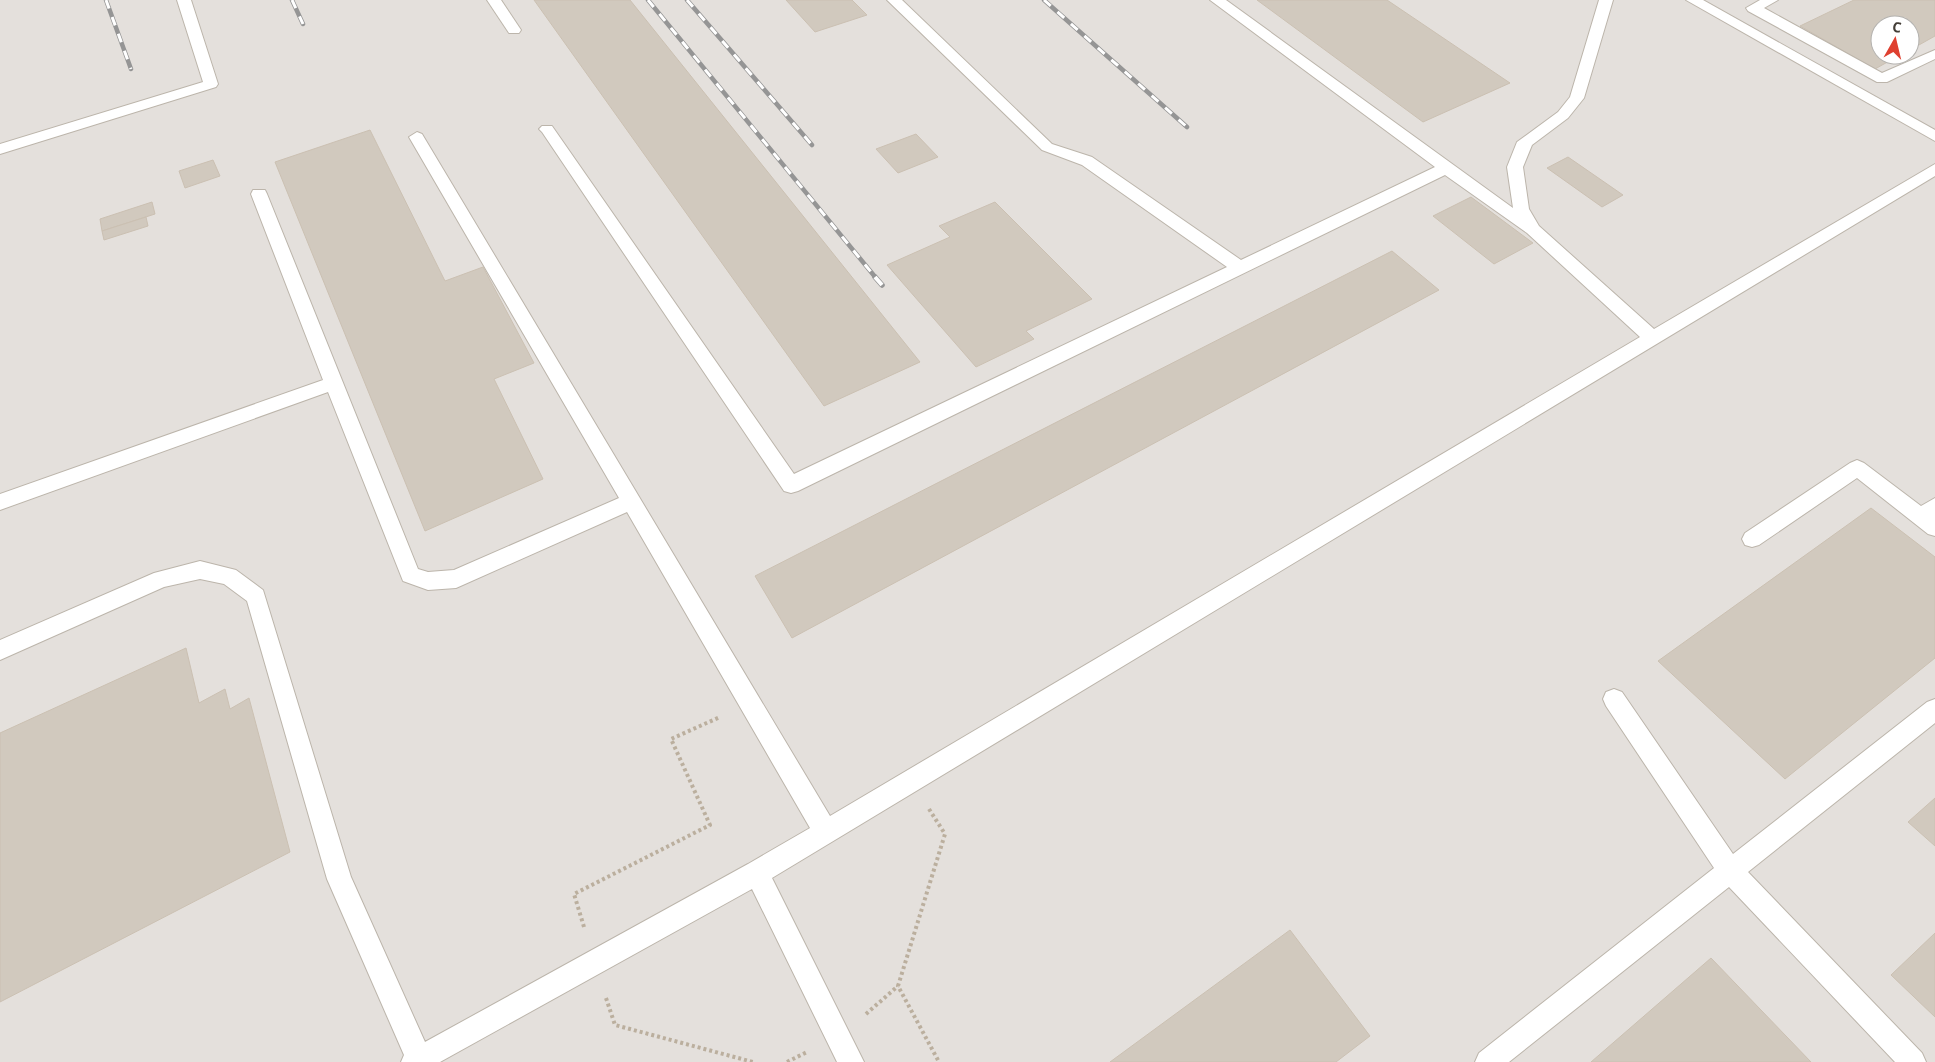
<svg xmlns="http://www.w3.org/2000/svg" width="1935" height="1062" viewBox="0 0 1935 1062" font-family="'Open Sans',sans-serif">
  <style>
    .industrial { fill: #e4e0dc; fill-rule: evenodd }
    .building { fill: #d1c9be; stroke: #cbc0b2 }
    .lines { fill: none; stroke-linecap: round; stroke-linejoin: round }
    .service-casing { stroke: #bcb5ab; stroke-width: 2 }
    .path { stroke: #bbaf9e; stroke-width: 4; stroke-dasharray: 3 3; stroke-linecap: butt }
    .service { fill: #fff; fill-rule: evenodd }
    .rail-far1-casing { stroke: #959595; stroke-width: 4.5 }
    .rail-casing { stroke: #959595; stroke-width: 5.5 }
    .rail-far1 { stroke: #fff; stroke-width: 3; stroke-dasharray: 9; stroke-linecap: butt }
    .rail { stroke: #fff; stroke-width: 4; stroke-dasharray: 11; stroke-linecap: butt }
  </style>
  <rect width="100%" height="100%" fill="#f1eee7"/>
  <!-- industrial -->
  <path class="industrial" d="M0,0H1935V1062H0ZM1880,25H1910V55H1880Z"/>
  <!-- building -->
  <g class="building">
    <path d="M534,0H630L920,362L824,406Z"/>
    <path d="M786,0H852L867,15L815,32Z"/>
    <path d="M1257,0H1387L1510,83L1423,122Z"/>
    <path d="M1854,0H1935V36L1910,50V25H1880V55H1900L1875,69L1800,26Z"/>
    <path d="M370,130L445,281L483,267L534,363L494,379L543,479L425,531L275,162Z"/>
    <path d="M916,134L938,157L898,173L876,149Z"/>
    <path d="M1568,157L1623,195L1602,207L1547,168Z"/>
    <path d="M213,160L220,176L185,188L179,171Z"/>
    <path d="M1471,197L1533,243L1494,264L1433,216Z"/>
    <path d="M152,202L155,214L102,231L100,219Z"/>
    <path d="M995,202L1092,299L1026,331L1034,339L976,367L887,265L950,237L939,226Z"/>
    <path d="M146,217L148,226L104,240L102,231Z"/>
    <path d="M1392,251L1439,290L792,638L755,576Z"/>
    <path d="M1871,508L1935,557V658L1785,779L1658,661Z"/>
    <path d="M186,648L199,703L225,689L230,709L249,698L290,852L0,1002V733Z"/>
    <path d="M1935,798V846L1908,822Z"/>
    <path d="M1290,930L1370,1036L1336,1062H1110Z"/>
    <path d="M1935,933V1017L1891,975Z"/>
    <path d="M1711,958L1811,1062H1591Z"/>
  </g>
  <g class="lines">
    <defs>
      <g id="service">
        <path d="M177,0H191L218,84L216,87L0,154V144L203,82Z"/>
        <path d="M487,0H501L521,30L519,33H509Z"/>
        <path d="M887,0H902L1052,144L1092,157L1241,260L1435,167L1210,0H1226L1513,208L1507,167L1517,142L1558,112L1570,97L1599,0H1613L1584,98L1568,118L1532,145L1523,167L1529,209L1539,226L1654,329L1935,164V176L772,878L864,1062H837L752,889L440,1062H401L404,1055L327,879L247,601L224,584L200,579L164,587L0,660V640L154,573L200,561L236,570L263,590L351,877L425,1042L748,864L810,828L627,512L456,588L428,590L403,581L328,392L0,510V494L323,380L251,194L253,190H265L267,194L418,569L428,572L454,570L619,498L409,137L417,132L422,134L830,816L1640,337L1527,233L1445,175L798,491L791,493L784,491L542,132L539,129L542,126H552L794,474L1227,267L1082,165L1042,150Z"/>
        <path d="M1686,0H1703L1935,130V141Z"/>
        <path d="M1760,0H1778L1764,8L1882,73L1935,50V59L1887,82H1877L1748,11L1746,8Z"/>
        <path d="M1857,460L1864,463L1921,506L1935,498V536L1928,534L1857,478L1759,545L1752,547L1745,545L1742,539L1745,533L1850,463Z"/>
        <path d="M1614,689L1622,692L1733,854L1927,702L1935,699V723L1748,872L1922,1053L1926,1062H1895L1729,887L1509,1062H1475L1479,1053L1714,868L1606,706L1603,699L1606,692Z"/>
      </g>
    </defs>
    <!-- service casing -->
    <use href="#service" class="service-casing"/>
    <!-- path -->
    <g class="path">
      <path d="M929,809L945,834L898,986L939,1062"/>
      <path d="M584,927L574,894L710,825L671,739L720,717"/>
      <path d="M606,998L615,1025L753,1062"/>
      <path d="M866,1014L898,986"/>
      <path d="M787,1062L807,1052"/>
    </g>
    <!-- service -->
    <use href="#service" class="service"/>
    <defs>
      <g id="rail-far1">
        <path d="M106,0L131,69"/>
        <path d="M292,0L303,24"/>
        <path d="M648,0L876,278"/>
        <path d="M687,0L812,145"/>
        <path d="M1044,0L1187,127"/>
      </g>
      <path id="rail" d="M875,277L882,285"/>
    </defs>
    <!-- rail-far1 casing -->
    <use href="#rail-far1" class="rail-far1-casing"/>
    <!-- rail casing -->
    <use href="#rail" class="rail-casing"/>
    <!-- rail-far1 -->
    <use href="#rail-far1" class="rail-far1"/>
    <!-- rail -->
    <use href="#rail" class="rail"/>
  </g>
  <!-- north arrow -->
  <g transform="translate(1895 40) rotate(8)"><circle r="24" fill="#ffffff" stroke="#b4b2af"/>
  <path d="M0-4L9 19L0 12L-9 19Z" fill="#df4030"/>
  <text y="-8" font-size="14" font-weight="bold" text-anchor="middle" fill="#443e37">С</text>
  </g>
</svg>
